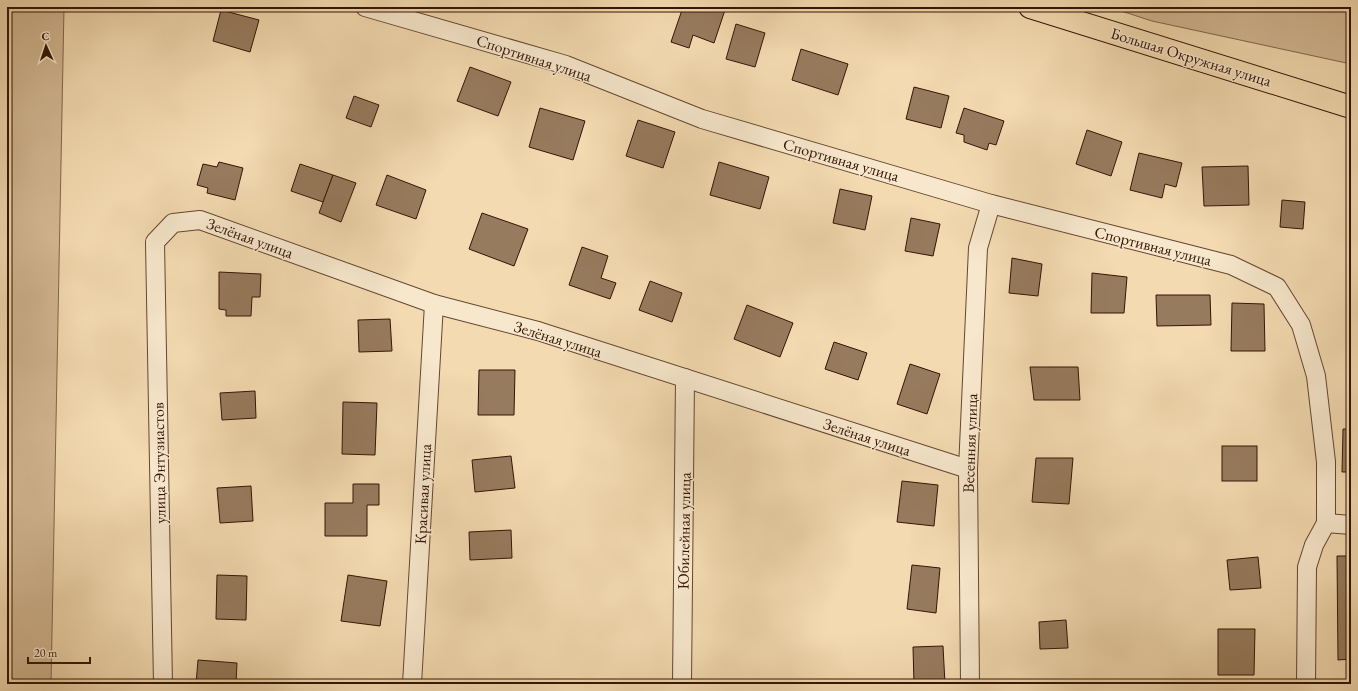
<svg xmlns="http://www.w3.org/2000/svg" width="1358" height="691" viewBox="0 0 1358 691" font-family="'EB Garamond',serif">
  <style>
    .green { fill: #d3b893; stroke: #84664c }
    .building { fill: #977b5e; stroke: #341406 }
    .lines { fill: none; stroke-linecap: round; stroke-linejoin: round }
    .minor-casing { stroke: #644630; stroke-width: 20 }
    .primary-casing { stroke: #341406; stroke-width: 24 }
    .minor { stroke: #f7e7cc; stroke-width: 18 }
    .primary { stroke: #f3dab0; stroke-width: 22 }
    .labels { text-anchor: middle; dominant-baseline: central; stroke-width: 3; stroke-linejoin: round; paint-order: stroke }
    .street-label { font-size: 16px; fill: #341406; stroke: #f7e7cc }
  </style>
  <rect width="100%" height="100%" fill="#f3dab0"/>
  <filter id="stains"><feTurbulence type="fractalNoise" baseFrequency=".005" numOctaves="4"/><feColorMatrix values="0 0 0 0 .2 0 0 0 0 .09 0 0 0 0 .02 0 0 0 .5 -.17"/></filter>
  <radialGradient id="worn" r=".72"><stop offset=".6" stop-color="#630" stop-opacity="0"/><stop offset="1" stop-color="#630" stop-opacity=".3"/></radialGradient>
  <!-- green -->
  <g class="green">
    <path d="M7,7H64L51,684H7Z"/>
    <path d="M1109,7H1351V64L1152,21Z"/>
  </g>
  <!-- building -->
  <g class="building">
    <path d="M683,7H726L714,43L693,35L689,48L671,42Z"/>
    <path d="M221,10L259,20L250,52L213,41Z"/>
    <path d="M736,24L765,33L755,67L726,59Z"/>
    <path d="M801,49L848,64L838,95L792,80Z"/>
    <path d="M470,67L511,82L498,116L457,101Z"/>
    <path d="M914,87L949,96L941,128L906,119Z"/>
    <path d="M354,96L379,105L371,127L346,118Z"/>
    <path d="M540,108L585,121L573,160L529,147Z"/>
    <path d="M964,108L1004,121L996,145L989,143L987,150L964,142V135L956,133Z"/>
    <path d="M638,120L675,132L663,168L626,156Z"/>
    <path d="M1087,130L1122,142L1111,176L1076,164Z"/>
    <path d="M1139,153L1182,163L1176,187L1165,184L1162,198L1130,190Z"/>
    <path d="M219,162L243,168L235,200L207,193L208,188L197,185L203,164L217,167Z"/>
    <path d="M719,162L769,177L760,209L710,195Z"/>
    <path d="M300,164L333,175L323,202L291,191Z"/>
    <path d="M1248,166L1249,205L1204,206L1202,167Z"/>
    <path d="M333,175L356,183L341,222L319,213Z"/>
    <path d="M387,175L426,190L416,219L376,205Z"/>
    <path d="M840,189L872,196L865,230L833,223Z"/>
    <path d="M1282,200L1305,202L1303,229L1280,227Z"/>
    <path d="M482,213L528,229L514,266L469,249Z"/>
    <path d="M911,218L940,224L933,256L905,251Z"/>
    <path d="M582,247L608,256L601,278L616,283L610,299L569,285Z"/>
    <path d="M1012,258L1042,264L1038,296L1009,293Z"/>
    <path d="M219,272L261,274L260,297H252L251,316H226V310L219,309Z"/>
    <path d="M1092,273L1127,277L1124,313H1091Z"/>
    <path d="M650,281L682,293L672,322L639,310Z"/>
    <path d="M1156,295H1210L1211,325L1157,326Z"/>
    <path d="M1232,303L1264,304L1265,351H1231Z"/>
    <path d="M747,305L793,323L780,357L734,339Z"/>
    <path d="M390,319L392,351L359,352L358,320Z"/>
    <path d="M834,342L867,353L858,380L825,369Z"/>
    <path d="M910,364L940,374L927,414L897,404Z"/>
    <path d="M1030,367H1078L1080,400H1034Z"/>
    <path d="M479,370H515L514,415H478Z"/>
    <path d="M255,391L256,418L222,420L220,393Z"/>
    <path d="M343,402L377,403L375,455L342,454Z"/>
    <path d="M1343,429H1351V472H1342Z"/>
    <rect x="1222" y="446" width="35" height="35"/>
    <path d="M511,456L515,488L475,492L472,460Z"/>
    <path d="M1036,458H1073L1069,504L1032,502Z"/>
    <path d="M902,481L938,485L934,526L897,522Z"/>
    <path d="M353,484H379V505H367V536H325V503H353Z"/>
    <path d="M251,486L253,521L220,523L217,488Z"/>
    <path d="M511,530L512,558L470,560L469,532Z"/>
    <path d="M1337,556H1351V659L1338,660Z"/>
    <path d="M1258,557L1261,588L1230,590L1227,560Z"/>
    <path d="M912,565L940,568L936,613L907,609Z"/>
    <path d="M217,575L247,576L246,620L216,619Z"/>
    <path d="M348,575L387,581L380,626L341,621Z"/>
    <path d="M1066,620L1068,648L1040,649L1039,622Z"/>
    <path d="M1218,629H1255L1254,675H1218Z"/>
    <path d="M943,646L945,684H914L913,647Z"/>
    <path d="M198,660L237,663L236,684H196Z"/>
  </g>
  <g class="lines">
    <defs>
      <g id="minor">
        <path d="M365,7L566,65L702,119L991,204L1231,265L1277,287L1301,325L1316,376L1326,462V523L1314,545L1307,567L1306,684"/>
        <path d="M1326,523L1351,525"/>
        <path d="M163,684L155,242L173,223L200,220L434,304L538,331L968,469"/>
        <path d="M412,684L434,304"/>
        <path d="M682,684L685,378"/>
        <path d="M970,684L968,469L978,248L991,204"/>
      </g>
      <path id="primary" d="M1030,7L1351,107"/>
    </defs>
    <!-- minor casing -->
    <use href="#minor" class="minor-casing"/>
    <!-- primary casing -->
    <use href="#primary" class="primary-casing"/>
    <!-- minor -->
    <use href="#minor" class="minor"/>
    <!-- primary -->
    <use href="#primary" class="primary"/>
  </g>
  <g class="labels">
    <!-- street labels -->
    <g class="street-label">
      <text transform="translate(1191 57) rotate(17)">Большая Окружная улица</text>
      <text transform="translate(534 58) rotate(18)">Спортивная улица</text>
      <text transform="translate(841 160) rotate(16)">Спортивная улица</text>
      <text transform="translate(250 238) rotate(20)">Зелёная улица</text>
      <text transform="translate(1153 246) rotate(14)">Спортивная улица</text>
      <text transform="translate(558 339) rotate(17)">Зелёная улица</text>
      <text transform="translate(867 437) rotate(18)">Зелёная улица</text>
      <text transform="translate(970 443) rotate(-88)">Весенняя улица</text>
      <text transform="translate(159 463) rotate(-91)">улица Энтузиастов</text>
      <text transform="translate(423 494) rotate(-87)">Красивая улица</text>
      <text transform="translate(684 531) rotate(-89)">Юбилейная улица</text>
    </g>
  </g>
  <!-- margin -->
  <rect width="1358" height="691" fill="none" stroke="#f3dab0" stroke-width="24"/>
  <rect x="8" y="8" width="1342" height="675" fill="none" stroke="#341406" stroke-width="2"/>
  <rect x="12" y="12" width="1334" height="667" fill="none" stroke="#341406"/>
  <!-- north arrow -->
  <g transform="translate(46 46) rotate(357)" stroke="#f7e7cc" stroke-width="3" paint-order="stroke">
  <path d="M0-3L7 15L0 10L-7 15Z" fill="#341406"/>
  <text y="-6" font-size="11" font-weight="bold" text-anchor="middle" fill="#341406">С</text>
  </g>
  <!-- scale -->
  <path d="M28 657v6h62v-6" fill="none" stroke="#341406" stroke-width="2"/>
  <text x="34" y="657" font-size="12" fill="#341406" stroke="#f7e7cc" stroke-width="3" paint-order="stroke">20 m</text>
  <rect width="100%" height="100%" filter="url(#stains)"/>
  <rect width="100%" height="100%" fill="url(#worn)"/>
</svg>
